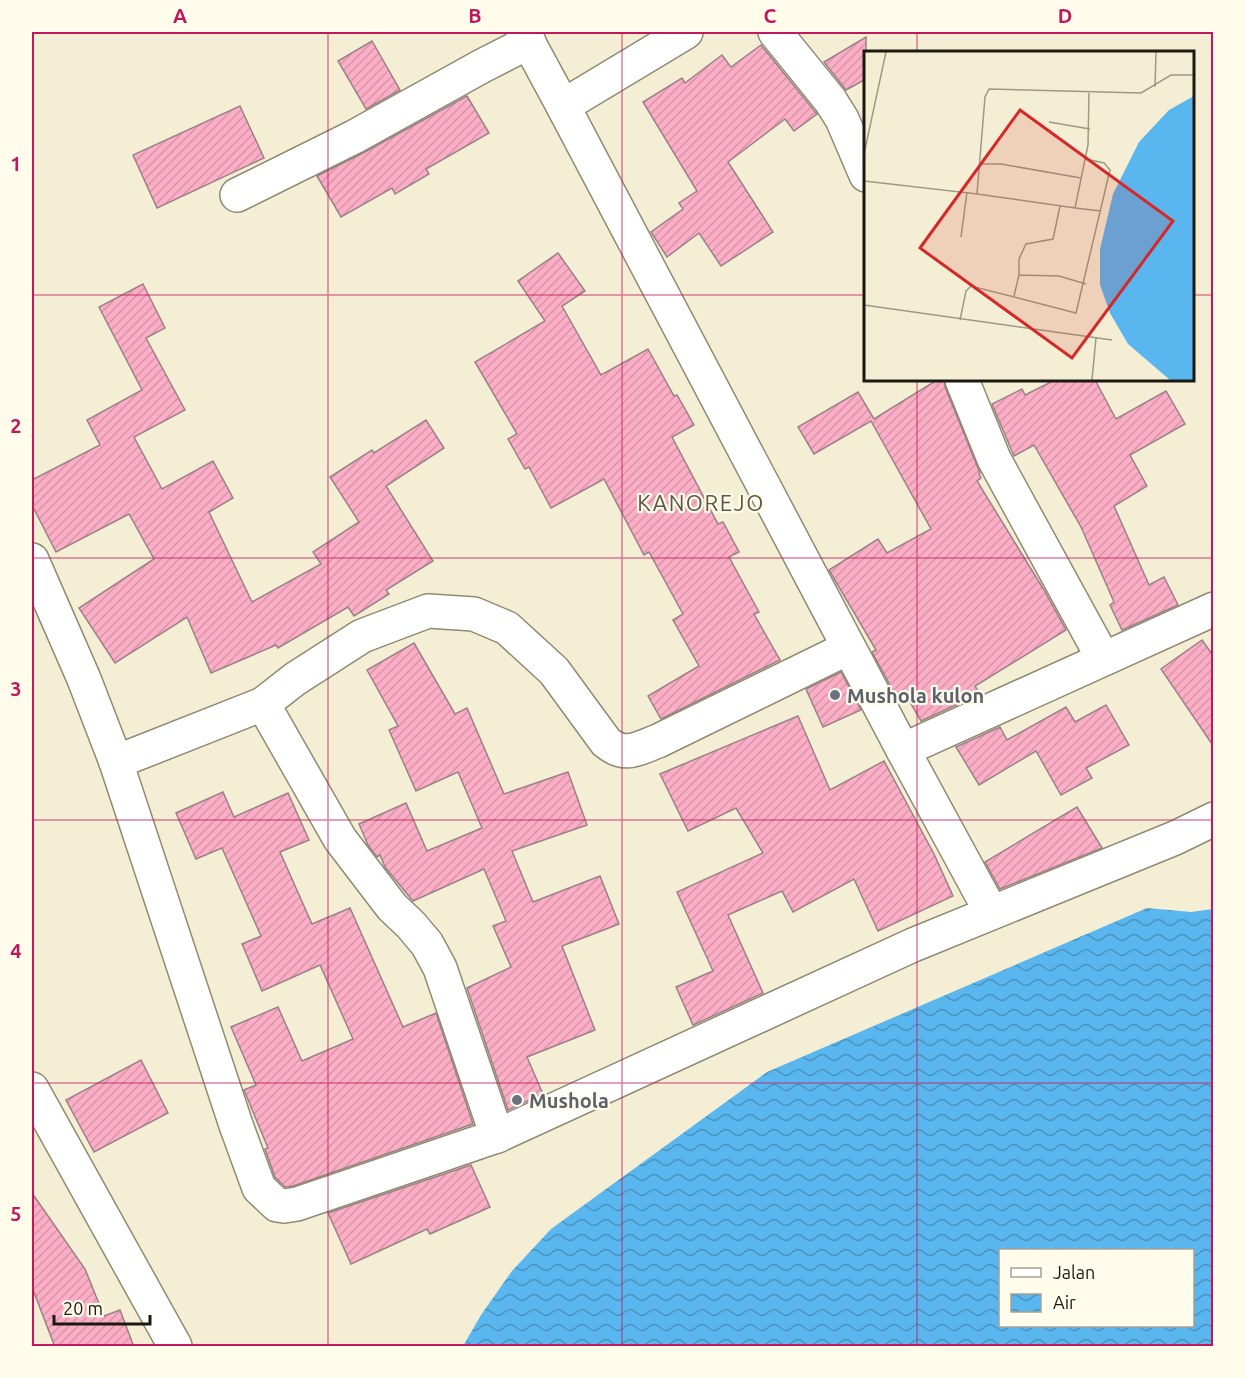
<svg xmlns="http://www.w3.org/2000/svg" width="1245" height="1378" viewBox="0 0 1245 1378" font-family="Ubuntu,sans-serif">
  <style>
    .water { fill: url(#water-waves); fill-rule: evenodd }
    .building { fill: url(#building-hatch); stroke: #9b8088; stroke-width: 1.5 }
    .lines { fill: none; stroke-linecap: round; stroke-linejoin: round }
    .minor-casing { stroke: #8f8a72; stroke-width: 36 }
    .minor { stroke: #fff; stroke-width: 33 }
    .grid { fill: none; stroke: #c2185b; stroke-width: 1.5; stroke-opacity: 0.55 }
    .worship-dot { fill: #6b7280; stroke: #fffcec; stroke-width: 2 }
    .labels { text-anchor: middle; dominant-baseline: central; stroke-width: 4.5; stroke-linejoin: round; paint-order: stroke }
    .worship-label { font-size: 20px; font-weight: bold; fill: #5b616d; stroke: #fffcec; text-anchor: start }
    .quarter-label { font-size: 22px; letter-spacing: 1.5px; fill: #5b5640; stroke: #fffcec }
    .inset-road { fill: none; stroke: #9d9986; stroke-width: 1.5 }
    .view { fill: #d62828; fill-opacity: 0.15; stroke: #d62828; stroke-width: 3 }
    .inset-edge { fill: none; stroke: #1b1910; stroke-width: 3 }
    .neatline { fill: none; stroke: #c2185b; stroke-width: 2 }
    .grid-label { font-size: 20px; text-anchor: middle; font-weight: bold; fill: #c2185b }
  </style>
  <defs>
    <pattern id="water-waves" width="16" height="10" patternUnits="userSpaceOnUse" patternTransform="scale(1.5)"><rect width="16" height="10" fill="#5ab6ee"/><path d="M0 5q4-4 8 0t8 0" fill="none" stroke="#4a93bf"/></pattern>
    <pattern id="building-hatch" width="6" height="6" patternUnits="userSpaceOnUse" patternTransform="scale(1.5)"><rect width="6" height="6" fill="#fbaec6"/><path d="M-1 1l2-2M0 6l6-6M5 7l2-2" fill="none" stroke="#d795a9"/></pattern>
  </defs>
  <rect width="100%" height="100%" fill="#f4efd4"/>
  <!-- water -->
  <path class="water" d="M1147,908L1191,912L1213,909V1346H463L481,1315L512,1271L551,1229L767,1072ZM1000,1250H1192V1326H1000Z"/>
  <!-- building -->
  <g class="building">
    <path d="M866,37V79L846,90L824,62Z"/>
    <path d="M372,41L400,90L366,109L338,61Z"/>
    <path d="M761,45L817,114L794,131L785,119L728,162L773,232L721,266L699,233L667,257L651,232L683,209L679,203L697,191L643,102L682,78L685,83L722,55L731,67Z"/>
    <path d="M467,96L489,133L426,169L429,174L395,194L392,188L341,217L317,176L363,153Z"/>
    <path d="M240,106L264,158L157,208L133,155Z"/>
    <path d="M558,253L585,291L562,306L601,375L648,349L674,396L677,395L694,425L672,437L718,524L723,522L739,552L729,557L759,612L754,614L780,660L661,719L648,696L699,666L673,620L683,614L649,552L644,555L604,479L551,508L529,467L525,469L508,439L517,434L475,362L545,321L518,281Z"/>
    <path d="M143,284L165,328L146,338L185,410L134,437L162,489L213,461L233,498L209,512L252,602L321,564L313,552L359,522L330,477L372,450L374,453L426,420L444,448L386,486L433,561L386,590L389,594L354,616L348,607L278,648L276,645L211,673L187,617L115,663L79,608L154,559L129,514L56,552L32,505V480L100,445L87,420L142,390L99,307Z"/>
    <path d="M937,380H944L945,387L980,473L979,474L981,478L977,481L1044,590L1066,630L975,686L980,694L921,721L903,690L895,694L872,652L876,650L829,570L878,539L887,553L931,529L871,421L814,454L798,427L858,392L874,419Z"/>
    <path d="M1055,380H1095L1116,419L1166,391L1185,424L1130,455L1147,486L1114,506L1149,585L1164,577L1178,605L1122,630L1110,605L1114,602L1081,527L1034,445L1014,456L992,404L1022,389L1025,395Z"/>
    <path d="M1202,640L1214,657V747L1161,669Z"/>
    <path d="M414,643L455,714L467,708L504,794L568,772L587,825L512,851L533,902L600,876L619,924L562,946L595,1030L527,1057L543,1094L508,1110L467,988L511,967L493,926L506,921L484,869L413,901L385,867L380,855L377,857L368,845L359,824L406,803L427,851L482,828L458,772L416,791L389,730L398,726L367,670Z"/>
    <path d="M841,672L861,710L823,727L806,689Z"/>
    <path d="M1106,705L1129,745L1086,768L1092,778L1061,795L1036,751L979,785L956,747L1000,727L1007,740L1066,707L1075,722Z"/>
    <path d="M798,716L830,790L884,761L934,854L953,896L878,931L854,879L793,912L782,891L728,915L763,993L693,1025L676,987L713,971L677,892L763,853L736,808L688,831L660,774Z"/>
    <path d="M223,792L234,817L288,793L309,840L280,852L312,924L350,908L403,1027L436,1013L473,1124L293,1186L285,1187L275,1177L265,1149L268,1148L244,1090L256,1085L231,1027L278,1007L302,1061L353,1039L320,965L262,991L242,944L261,936L222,848L196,859L176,813Z"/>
    <path d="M1077,807L1102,848L1000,889L985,862Z"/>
    <path d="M141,1060L168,1113L94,1152L66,1100Z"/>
    <path d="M471,1165L490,1207L430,1234L427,1229L351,1264L328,1213Z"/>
    <path d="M32,1193L85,1269L104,1316L120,1310L134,1347H55L32,1287Z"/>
  </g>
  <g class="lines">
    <defs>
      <g id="minor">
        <path d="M523,32L563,106L686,32"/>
        <path d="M775,32L830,100L842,119L866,175"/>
        <path d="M563,106L903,750L1214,609"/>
        <path d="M237,195L354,137L482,66L529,42"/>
        <path d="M962,380L994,459L1103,658"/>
        <path d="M32,560L84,679L116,762L236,1125L259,1188L277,1205L284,1206L297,1204L497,1136L913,945L1175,838L1214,819"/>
        <path d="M903,750L991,912"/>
        <path d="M116,762L263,704"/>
        <path d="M32,1089L175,1346"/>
        <path d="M497,1136L440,968L427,944L411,925L392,907L340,839L263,704L295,679L362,636L428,611L474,614L507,628L554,671L606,742C625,758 637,749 658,741L848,648"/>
      </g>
    </defs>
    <!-- minor casing -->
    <use href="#minor" class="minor-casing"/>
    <!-- minor -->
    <use href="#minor" class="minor"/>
  </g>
  <!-- grid -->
  <path class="grid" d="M328,32V1346M622,32V1346M917,32V52M32,295H866M1192,295H1214M917,380V1346M32,558H1214M32,820H1214M32,1083H1214"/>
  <!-- markers -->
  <g class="worship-dot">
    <circle cx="835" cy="695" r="6"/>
    <circle cx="517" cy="1100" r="6"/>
  </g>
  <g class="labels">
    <!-- worship labels -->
    <g class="worship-label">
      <text x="847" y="695">Mushola kulon</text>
      <text x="529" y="1100">Mushola</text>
    </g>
    <!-- quarter labels -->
    <g class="quarter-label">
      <text x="701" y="502">KANOREJO</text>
    </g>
  </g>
  <!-- overview -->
  <g transform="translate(864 51)">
    <rect width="330" height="330" fill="#f4efd4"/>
    <path d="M330,45V329H306L264,293L246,262L236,234V198L249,143L275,91L305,59Z" fill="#5ab6ee"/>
    <path class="inset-road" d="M291,36L292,1M185,71L226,78M0,103L22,1M115,113H137L217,127M0,130L113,143L121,46L125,38L277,42L307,24H330M113,143L211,157L224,94L225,42M196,155L189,188L162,193L155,208V224L195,225L222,233M211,157L237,160M97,186L103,141M150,245L155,224M0,254L248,289M96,269L102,240L107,235L212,262L246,119L240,112L222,108M228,329L232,287"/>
    <path class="view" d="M156,59L309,170L208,307L56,197Z"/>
    <rect width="330" height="330" class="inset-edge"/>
  </g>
  <!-- border -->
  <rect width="1245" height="1378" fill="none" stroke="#fffcec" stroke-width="66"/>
  <!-- legend -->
  <rect x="999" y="1249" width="195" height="78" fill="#fffcec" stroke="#a4a194" stroke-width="1.5"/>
  <rect x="1011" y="1268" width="30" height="9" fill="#ffffff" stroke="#a4a194" stroke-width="1.5"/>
  <text x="1053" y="1279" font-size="18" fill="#1b1910">Jalan</text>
  <rect x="1011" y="1294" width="30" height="18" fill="url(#water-waves)" stroke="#a4a194" stroke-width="1.5"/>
  <text x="1053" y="1309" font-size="18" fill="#1b1910">Air</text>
  <!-- scale -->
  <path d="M54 1315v9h96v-9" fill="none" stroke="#1b1910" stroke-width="3"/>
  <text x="63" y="1315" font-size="18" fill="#1b1910" stroke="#fffcec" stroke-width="4.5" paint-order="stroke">20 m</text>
  <rect x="33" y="33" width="1179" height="1312" class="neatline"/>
  <g class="grid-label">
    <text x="180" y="23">A</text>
    <text x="475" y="23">B</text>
    <text x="770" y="23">C</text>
    <text x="1065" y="23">D</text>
    <text x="16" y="171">1</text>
    <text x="16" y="433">2</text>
    <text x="16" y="696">3</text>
    <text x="16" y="958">4</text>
    <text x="16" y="1221">5</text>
  </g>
</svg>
